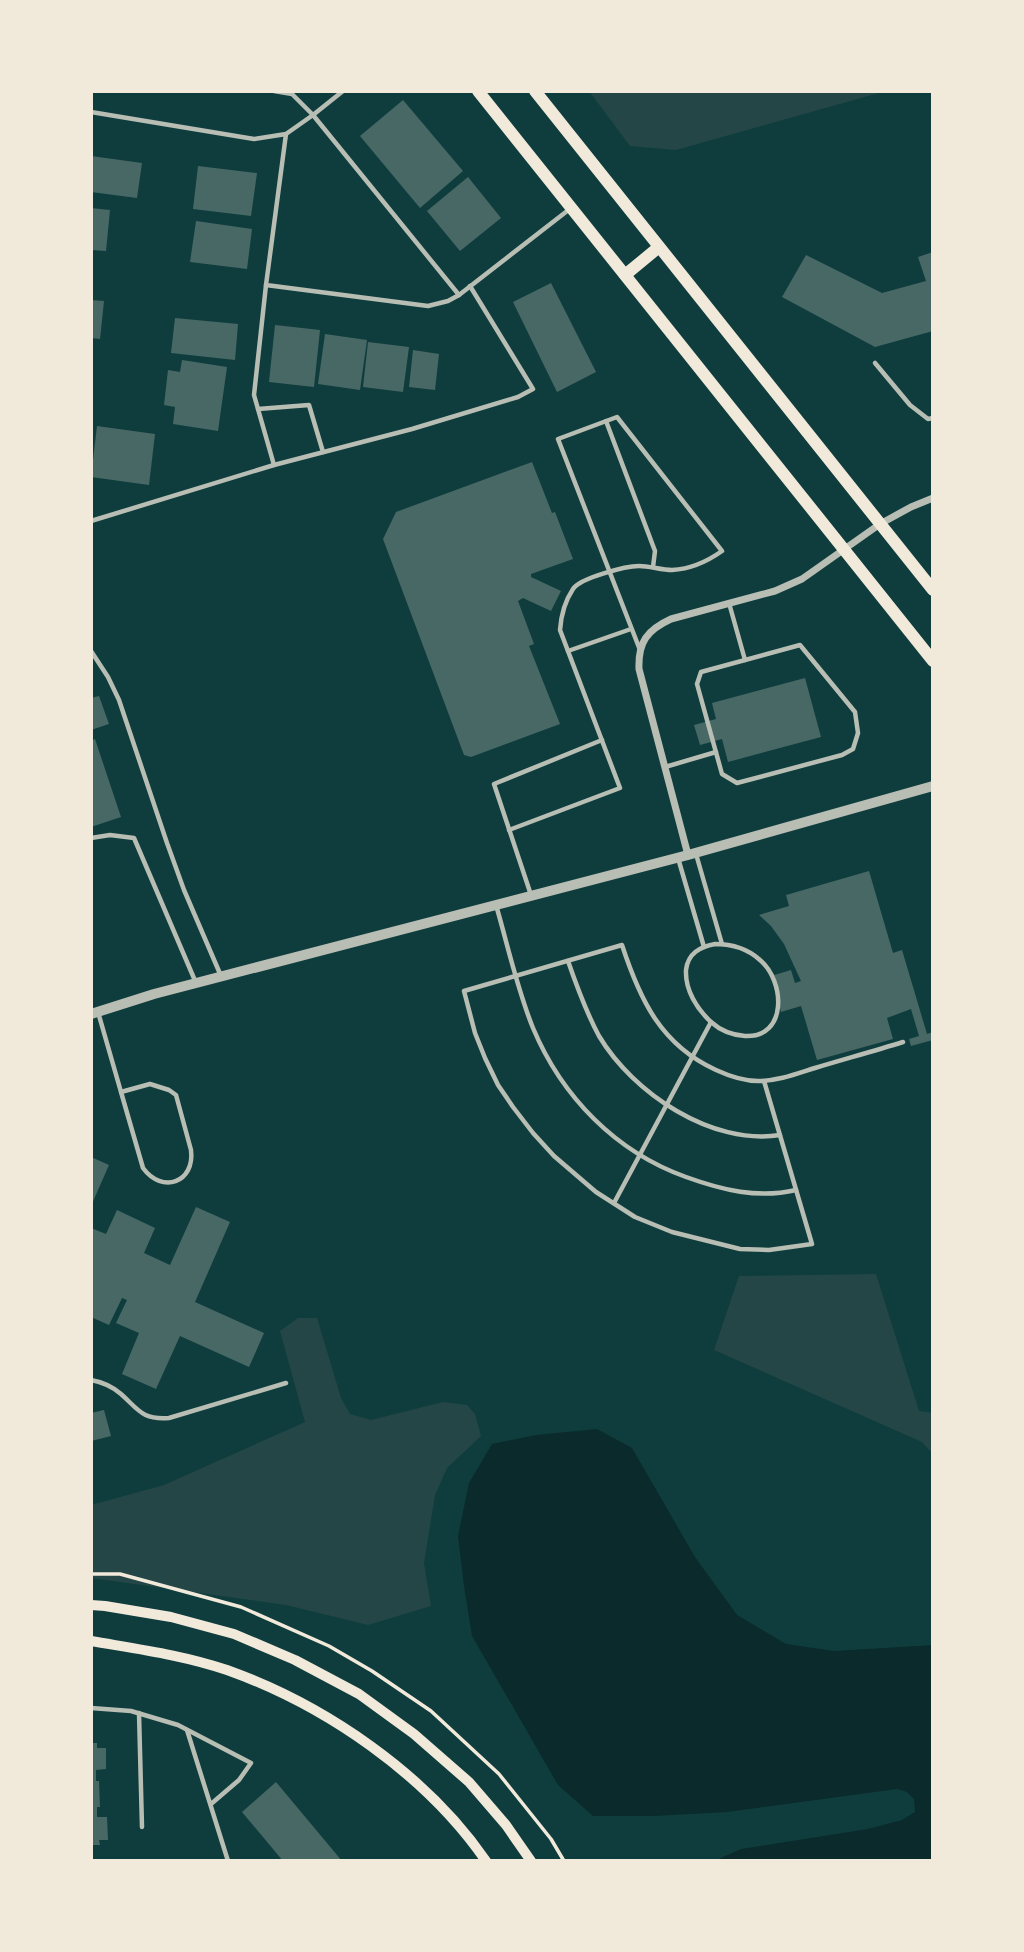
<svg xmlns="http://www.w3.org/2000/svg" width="1024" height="1952" viewBox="0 0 1024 1952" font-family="Rubik,sans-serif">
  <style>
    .green { fill: #244646 }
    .water { fill: #0a2a2b }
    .building { fill: #486865 }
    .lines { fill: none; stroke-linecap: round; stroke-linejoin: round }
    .path { stroke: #f1e9da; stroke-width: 3.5 }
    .service { stroke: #b8beb3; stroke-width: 4.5 }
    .minor { stroke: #b8beb3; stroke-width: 7 }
    .tertiary { stroke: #b8beb3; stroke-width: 10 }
    .secondary { stroke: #f1e9da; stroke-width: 10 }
    .primary { stroke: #f1e9da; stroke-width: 12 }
  </style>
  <rect width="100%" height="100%" fill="#0f3d3e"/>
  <!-- green -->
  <g class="green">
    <path d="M589,91H886L676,150L630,146Z"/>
    <path d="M876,1274L919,1411L933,1413V1454L922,1442L714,1350L739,1276Z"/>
    <path d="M298,1318H317L341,1398L350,1414L371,1420L443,1402L467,1405L475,1414L481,1436L447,1468L435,1495L424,1563L431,1606L368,1625L286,1605L91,1578V1505L164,1485L305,1422L280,1331Z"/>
  </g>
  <!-- water -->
  <path class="water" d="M597,1429L632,1448L695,1557L737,1615L786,1644L834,1651L933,1645V1861H714L741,1849L868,1829L902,1820L915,1812L914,1799L907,1792L897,1789L727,1812L653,1816H593L558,1785L472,1636L464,1586L458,1536L469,1483L492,1444L536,1435Z"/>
  <!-- building -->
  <g class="building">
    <path d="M403,100L463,171L420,208L360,136Z"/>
    <path d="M91,156L142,163L137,198L91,192Z"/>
    <path d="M198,166L257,173L251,216L193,209Z"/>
    <path d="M468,177L501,218L460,251L427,211Z"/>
    <path d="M91,208L110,210L106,251L91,250Z"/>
    <path d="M196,221L252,229L247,269L190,262Z"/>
    <path d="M933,252V331L875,347L782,297L806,255L882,293L926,281L918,257Z"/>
    <path d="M551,283L596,372L557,392L513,302Z"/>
    <path d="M91,300L104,301L100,339L91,338Z"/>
    <path d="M175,318L238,324L235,360L171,353Z"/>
    <path d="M275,325L320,330L314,387L269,382Z"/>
    <path d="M325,334L367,340L360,390L318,384Z"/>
    <path d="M368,342L409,347L403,392L363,387Z"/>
    <path d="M413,350L439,354L435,390L409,387Z"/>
    <path d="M182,360L227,367L218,431L173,424L175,407L164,405L168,370L180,372Z"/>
    <path d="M97,426L155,434L149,485L91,477Z"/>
    <path d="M532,462L552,513L555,512L573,559L531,574V577L561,591L551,611L523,598L518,601L534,644L529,646L560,724L471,757L464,755L383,539L396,512Z"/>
    <path d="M805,678L821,737L728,762L722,739L700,745L694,725L716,719L712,703Z"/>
    <path d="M99,696L109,724L91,730V698Z"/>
    <path d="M95,739L121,817L91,827V741Z"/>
    <path d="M869,871L893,953L902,950L927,1034L933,1032V1040L911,1046L909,1039L919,1036L911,1009L887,1018L893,1039L817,1060L801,1006L781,1012L771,976L791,970L795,983L801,981L784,944L771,926L759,915L789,906L786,895Z"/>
    <path d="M91,1157L109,1165L91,1206Z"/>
    <path d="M196,1207L230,1222L195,1302L264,1333L249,1367L180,1336L156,1389L122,1374L139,1333L116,1323L127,1300L122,1298L109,1325L91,1317V1228L106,1234L117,1210L155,1228L144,1253L170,1265Z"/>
    <path d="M104,1410L111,1436L91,1441V1413Z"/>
    <path d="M91,1743H97V1748H106V1769L96,1770V1781H99L100,1807H97V1817H107L108,1840H99L100,1845H91Z"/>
    <path d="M276,1782L342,1861H283L242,1812Z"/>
  </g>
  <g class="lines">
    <!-- path -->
    <path class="path" d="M91,1574H120L241,1607L329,1646L372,1671L431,1711L499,1774L551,1839L564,1861"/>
    <!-- service -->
    <g class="service">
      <path d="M274,91L292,94L313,115L459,295"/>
      <path d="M91,112L254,139L286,134L313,115L343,91"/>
      <path d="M286,134L266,285L428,306L448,301L459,295L571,208"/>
      <path d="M266,285L254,395L274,465"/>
      <path d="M875,363L910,405L928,419L933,418"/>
      <path d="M258,409L309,405L323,452"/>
      <path d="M606,421L655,551L653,567"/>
      <path d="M91,521L274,465L412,429L518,397L533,389L470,286"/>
      <path d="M729,603L745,660"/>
      <path d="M800,645L855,712L858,733L853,749L842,755L737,783L722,774L697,684L701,672Z"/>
      <path d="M91,651L108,677L119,700L167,843L184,890L221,976"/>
      <path d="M568,651L631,629"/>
      <path d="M665,767L716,752"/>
      <path d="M509,830L620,788L560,630C561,616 565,601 573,589C580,578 626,566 639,566C650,566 661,570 672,570C690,569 708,561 722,551L617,417L558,439L640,650"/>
      <path d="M91,838L110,835L134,838L196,983"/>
      <path d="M696,854L722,944"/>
      <path d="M678,858L704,947"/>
      <path d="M531,895L494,784L602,740"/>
      <path d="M496,905C508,946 517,989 533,1028C562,1097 616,1152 686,1177C722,1190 758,1199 796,1190"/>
      <path d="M715,944C731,944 748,949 760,960C785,981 788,1038 745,1036C731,1035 721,1031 711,1022C697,1009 685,990 686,970C688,953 700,947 715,944Z"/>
      <path d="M568,961C577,987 586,1012 599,1036C633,1093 712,1146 780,1135"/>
      <path d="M98,1012L121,1092"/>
      <path d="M764,1081L812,1244L769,1250L740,1249L672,1232L635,1217L596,1192L554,1156L533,1133L513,1107L498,1085L485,1058L475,1033L464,991L622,945C640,1000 661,1045 716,1070C729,1076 743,1081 758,1081C778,1081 796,1074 815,1068C845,1059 874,1051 903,1042"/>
      <path d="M150,1084L169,1090L176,1095L191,1150C195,1183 162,1194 143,1168L121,1092Z"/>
      <path d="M614,1203L711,1022"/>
      <path d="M91,1380C102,1382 113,1387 121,1394C139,1410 142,1420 169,1418L286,1383"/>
      <path d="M91,1708L131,1711L178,1725L251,1763L239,1780L211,1804"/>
      <path d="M139,1713L142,1827"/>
      <path d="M187,1730L228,1861"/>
    </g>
    <!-- minor -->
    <path class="minor" d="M688,855L639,669C638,642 647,630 671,619L775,591L802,579L880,524L911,507L933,498"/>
    <!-- tertiary -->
    <path class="tertiary" d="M91,1014L154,994L688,855L933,786"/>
    <!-- secondary -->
    <g class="secondary">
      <path d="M91,1605L105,1606L171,1617L234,1634L295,1660L359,1694L414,1734L469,1782L506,1825L531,1861"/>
      <path d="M91,1641C137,1649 183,1655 227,1670C325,1705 426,1774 486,1861"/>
    </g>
    <!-- primary -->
    <g class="primary">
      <path d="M478,91L933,661"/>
      <path d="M535,91L933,590"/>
      <path d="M625,275L659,247"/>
    </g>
  </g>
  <!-- border -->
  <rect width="1024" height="1952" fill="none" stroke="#f1e9da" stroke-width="186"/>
</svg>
